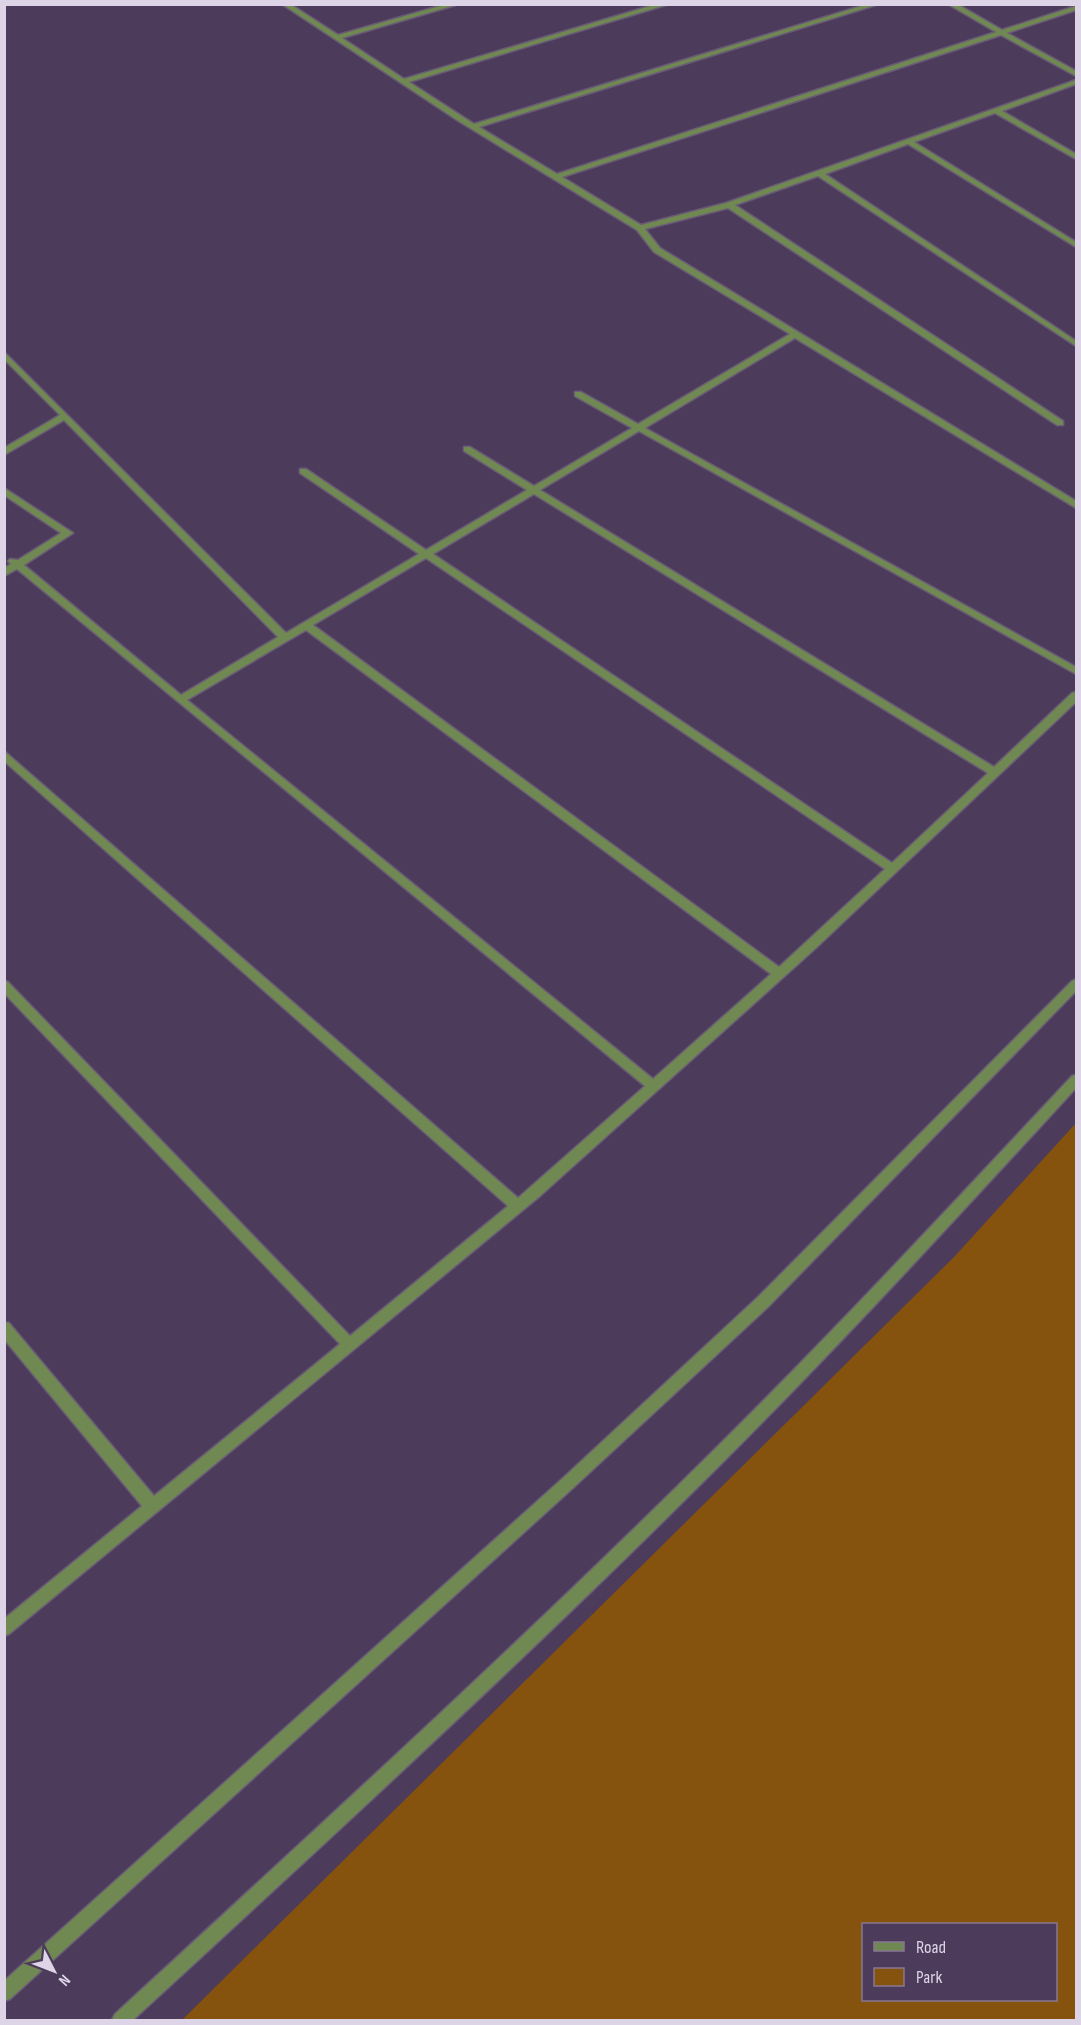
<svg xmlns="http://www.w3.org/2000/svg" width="1081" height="2025" viewBox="0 0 1081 2025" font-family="'Sofia Sans Condensed',sans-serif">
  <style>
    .green { fill: #85530e; fill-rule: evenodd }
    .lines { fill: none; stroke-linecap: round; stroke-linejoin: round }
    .minor-casing { stroke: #695a77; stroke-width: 3 }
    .minor { fill: #708851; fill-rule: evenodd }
  </style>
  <rect width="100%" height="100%" fill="#4c3b5b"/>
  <!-- green -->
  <path class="green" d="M1076,1123V2020H182L954,1257ZM864,1924H1056V2000H864Z"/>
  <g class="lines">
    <defs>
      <g id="minor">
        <path d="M282,4H290L338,35L447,4H459L342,38L404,79L657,4H669L409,82L474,124L868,4H879L479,127L557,174L996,32L948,4H957L1002,30L1076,6V10L1007,33L1076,71V76L1001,35L562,177L641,225L726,203L1076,80V84L1002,111L1076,154V159L995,113L914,142L1076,242V247L908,144L825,174L1076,341V346L818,176L735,205L1063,421V425H1057L728,208L645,229L660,248L1076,501V508L795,338L645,428L1076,667V674L639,431L540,490L994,767L1072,693L1076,692V702L817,947L540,1196L9,1634L4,1636V1619L142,1506L4,1339V1322L9,1323L154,1496L340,1344L4,993V980L8,982L350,1336L508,1206L4,761V751L518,1198L645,1086L17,569L4,576V568L11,564L8,561L10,559L18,560L61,533L4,495V488L73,533L24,565L181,695L278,637L64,420L4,455V448L60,415L4,359V352L286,633L419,554L300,473V469H306L426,550L527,490L464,451V447H470L534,486L632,428L575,396V392H581L638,424L790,334L654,252L637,230L457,120ZM534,494L988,773L892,863L433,554ZM426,558L885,869L779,967L313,625ZM306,630L771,974L653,1079L187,700Z"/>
        <path d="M1076,979V991L768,1307L573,1488L10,1999L4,2001V1981L563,1478L758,1297L1072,981Z"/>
        <path d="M1076,1075V1088C962,1212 848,1337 729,1456C536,1650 334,1835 133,2020H112L115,2014C318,1827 522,1641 718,1446C839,1326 955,1201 1072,1076Z"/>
      </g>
    </defs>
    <!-- minor casing -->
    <use href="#minor" class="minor-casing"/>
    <!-- minor -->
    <use href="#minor" class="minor"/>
  </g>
  <!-- border -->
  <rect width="1081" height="2025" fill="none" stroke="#ddd4e7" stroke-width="12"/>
  <!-- legend -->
  <rect x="862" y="1923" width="195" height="78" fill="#4c3b5b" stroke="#867893" stroke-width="1.5"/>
  <rect x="874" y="1942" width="30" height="9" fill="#708851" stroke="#867893" stroke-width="1.5"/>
  <text x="916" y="1953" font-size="18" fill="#ddd4e7">Road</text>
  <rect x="874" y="1968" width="30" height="18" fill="#85530e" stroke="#867893" stroke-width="1.5"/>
  <text x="916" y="1983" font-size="18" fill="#ddd4e7">Park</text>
  <!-- north arrow -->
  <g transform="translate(54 1971) rotate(132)" stroke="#4c3b5b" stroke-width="4.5" paint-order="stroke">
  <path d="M0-4.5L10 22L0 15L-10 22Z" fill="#ddd4e7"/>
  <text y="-9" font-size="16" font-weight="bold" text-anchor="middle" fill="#ddd4e7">N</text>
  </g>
</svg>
